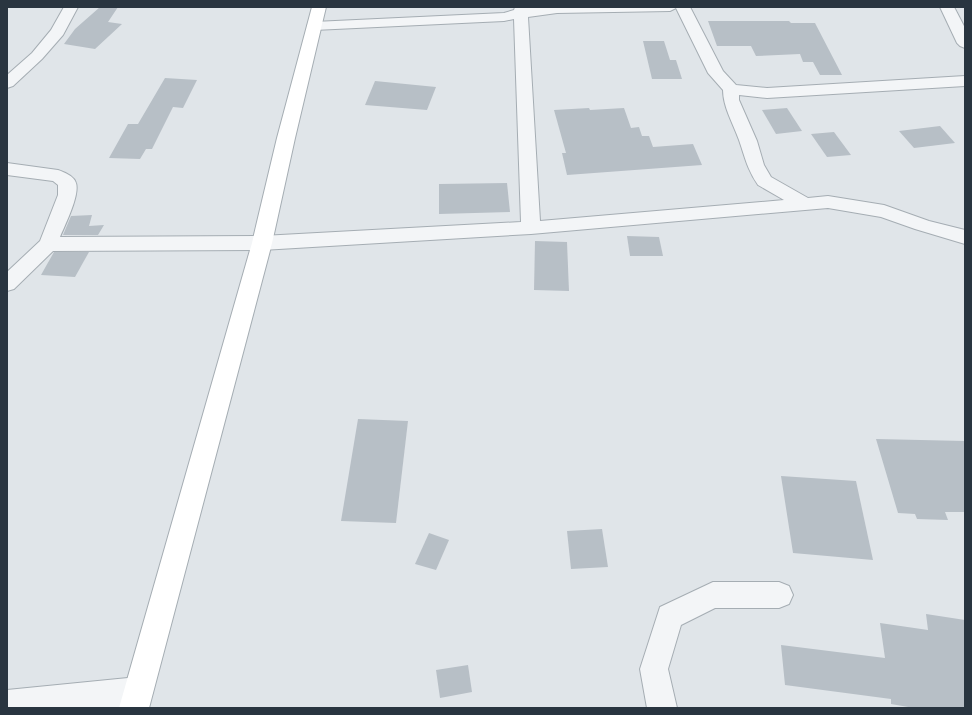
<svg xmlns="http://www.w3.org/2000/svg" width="972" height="715" viewBox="0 0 972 715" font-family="Poppins,sans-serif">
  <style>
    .building { fill: #b7bfc6 }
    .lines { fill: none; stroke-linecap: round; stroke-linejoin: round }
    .street-casing { stroke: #a5adb3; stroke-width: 2 }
    .secondary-casing { stroke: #a5adb3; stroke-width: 2 }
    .street { fill: #f3f5f7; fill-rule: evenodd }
    .secondary { fill: #fff; fill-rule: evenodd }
  </style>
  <rect width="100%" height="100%" fill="#e0e5e9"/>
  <!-- building -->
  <g class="building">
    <path d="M100,7H118L108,22L122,24L95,49L64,44L75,29Z"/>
    <path d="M708,21H789L791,23H815L842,75H820L813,62H803L800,54L756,56L751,46H717Z"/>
    <path d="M643,41H664L670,60H676L682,79H652Z"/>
    <path d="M165,78L197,80L183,108L173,107L152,149H146L140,159L109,158L128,124H138Z"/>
    <path d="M375,81L436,87L427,110L365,105Z"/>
    <path d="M589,108L590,110L624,108L631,128L639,127L642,136H649L653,147L693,144L702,165L567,175L562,153H566L554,110Z"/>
    <path d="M787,108L802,131L776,134L762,110Z"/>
    <path d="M940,126L955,143L914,148L899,131Z"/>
    <path d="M834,132L851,155L827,157L811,134Z"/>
    <path d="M507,183L510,212L439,214V184Z"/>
    <path d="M92,215L89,226L104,225L98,235H63L71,216Z"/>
    <path d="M627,236L659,237L663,256H630Z"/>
    <path d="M535,241L567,242L569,291L534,290Z"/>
    <path d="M54,252H89L75,277L41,275Z"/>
    <path d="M358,419L408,421L396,523L341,521Z"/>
    <path d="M876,439L965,441V512H945L948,520L917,519L915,514L898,513Z"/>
    <path d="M781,476L856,481L873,560L793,553Z"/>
    <path d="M602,529L608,567L571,569L567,531Z"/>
    <path d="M429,533L449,540L436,570L415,564Z"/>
    <path d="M926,614L965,620V708H914L891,704V699L785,685L781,645L885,658L880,623L928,630Z"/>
    <path d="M468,665L472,692L440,698L436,670Z"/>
  </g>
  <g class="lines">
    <defs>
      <g id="street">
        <path d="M64,7H78L63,35L42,59L13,86L7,88V75L32,53L51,30Z"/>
        <path d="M515,7H690L723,71L736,85L767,88L965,76V86L767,98L739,95V100L757,141L764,165L771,177L808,198L828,196L884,205L929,221L965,230V244L915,229L881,217L828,208L531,234L262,250L53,251L14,289L7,291V272L40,241L58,195V185L53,181L7,175V163L58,170C64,172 74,176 76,183C80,195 65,225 60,237L262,236L521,222L514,19L504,21L314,30L309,29L307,26L309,23L314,22L504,13L514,10ZM676,8L708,73L723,90C723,107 733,123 739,140C745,157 747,169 758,185L784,200L540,221L528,17L557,13L670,11Z"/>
        <path d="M940,7H954L965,28V48L960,46L957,43Z"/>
        <path d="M713,582H779L789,586L793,595L789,604L779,608H715L681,625L668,669L677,708H647L640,669L660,607Z"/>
        <path d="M138,677L148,682L153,692L148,702L138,707L7,708V690Z"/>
      </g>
      <path id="secondary" d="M312,7H326L295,138L272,243L149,708H119L252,243L277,138Z"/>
    </defs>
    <!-- street casing -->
    <use href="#street" class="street-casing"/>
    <!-- secondary casing -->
    <use href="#secondary" class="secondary-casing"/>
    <!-- street -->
    <use href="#street" class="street"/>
    <!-- secondary -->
    <use href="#secondary" class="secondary"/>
  </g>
  <!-- border -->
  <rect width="972" height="715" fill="none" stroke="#293540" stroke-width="16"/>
</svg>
